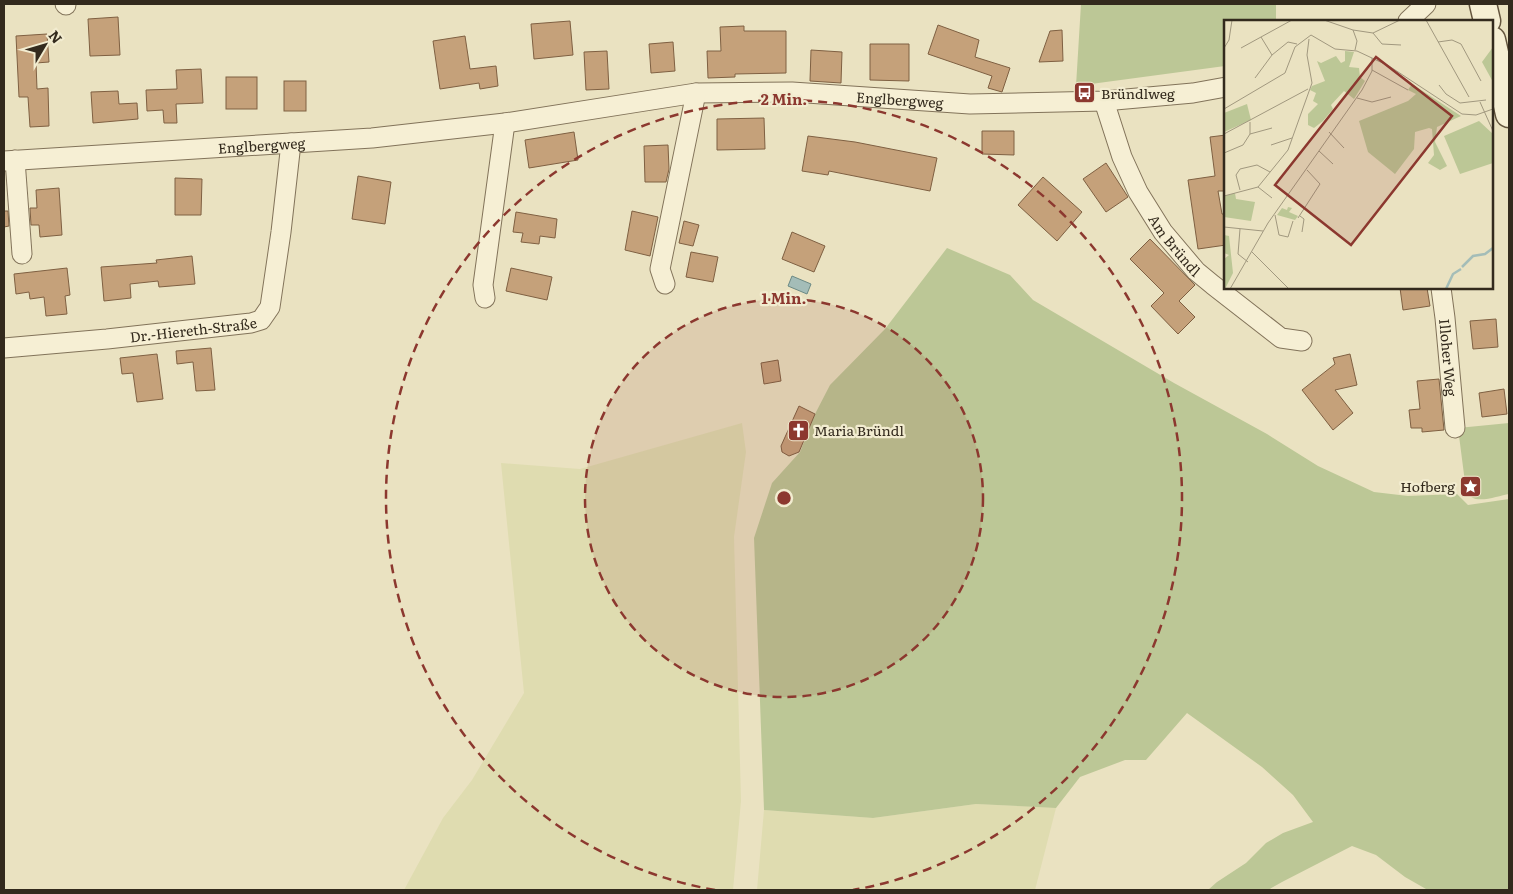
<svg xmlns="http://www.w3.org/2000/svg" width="1513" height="894" viewBox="0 0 1513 894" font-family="Literata,serif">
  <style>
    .farmland { fill: #dfdcb0 }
    .green { fill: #bcc796 }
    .water { fill: #a4bdb8; stroke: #6c8a85 }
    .building { fill: #c5a17a; stroke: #7f6042 }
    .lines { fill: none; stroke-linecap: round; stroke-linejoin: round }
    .street-casing { stroke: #82735a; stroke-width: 21 }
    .secondary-casing { stroke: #64553e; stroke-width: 29 }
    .street { stroke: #f6efd4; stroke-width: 19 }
    .secondary { stroke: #f6efd4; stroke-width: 26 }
    .ring { fill: none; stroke: #8c382f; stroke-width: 2.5; stroke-dasharray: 9 6 }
    .labels { text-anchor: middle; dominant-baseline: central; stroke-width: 4.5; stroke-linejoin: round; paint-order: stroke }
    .poi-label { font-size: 14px; fill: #332a1d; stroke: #f2ecd0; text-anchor: start }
    .street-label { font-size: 14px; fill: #332a1d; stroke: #f2ecd0 }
    .inset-river { fill: none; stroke: #a4bdb8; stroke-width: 2.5 }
    .inset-road { fill: none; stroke: #a1987f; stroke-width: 1 }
    .view { fill: #8c382f; fill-opacity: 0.15; stroke: #8c382f; stroke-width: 2.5 }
    .inset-edge { fill: none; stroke: #332a1d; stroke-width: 2.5 }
    .centre { fill: #8c382f; stroke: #f2ecd0; stroke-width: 2.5 }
    .ring-label { font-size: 15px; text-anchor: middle; font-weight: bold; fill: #8c382f; stroke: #f2ecd0; stroke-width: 4.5; stroke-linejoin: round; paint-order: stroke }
  </style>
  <rect width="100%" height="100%" fill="#eae2c1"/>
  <!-- farmland -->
  <g class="farmland">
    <path d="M742,423L746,452L734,537L741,801L733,890H404L443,818L472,780L524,693L501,463L580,469Z"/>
    <path d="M976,804L1056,808L1035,890H757L764,810L873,818Z"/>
  </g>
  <!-- green -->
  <g class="green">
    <path d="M1081,4H1276V21H1226L1225,66L1076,86Z"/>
    <path d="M947,248L1010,275L1033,300L1174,383L1267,434L1318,466L1374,492L1408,496L1457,494L1468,505L1509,499V890L1426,889L1405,877L1376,855L1352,846L1282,882L1268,890H1208L1217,882L1246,863L1266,843L1283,833L1313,822L1293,795L1262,767L1187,713L1146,760H1125L1080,777L1056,808L976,804L873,818L764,810L754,538L772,483L800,452L815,414L830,385L885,329Z"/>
    <path d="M1509,423V494C1497,496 1471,507 1466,490L1458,428Z"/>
  </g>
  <!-- water -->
  <path class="water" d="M792,276L811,284L807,294L788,286Z"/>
  <!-- building -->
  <g class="building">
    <path d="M118,17L120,55L90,56L88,19Z"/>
    <path d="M570,21L573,55L534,59L531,24Z"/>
    <path d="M938,25L979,40L975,57L1010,68L1002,92L988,88L992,76L928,54Z"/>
    <path d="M744,26V31H786V73L735,74V77L708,78L707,51H721L720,27Z"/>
    <path d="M1062,30L1063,61L1039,62L1050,31Z"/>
    <path d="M47,34L49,62L36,63L37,89L48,88L49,126L30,127L28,97H19L16,36Z"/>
    <path d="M465,36L470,69L496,66L498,86L480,89L479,83L440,89L433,41Z"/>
    <path d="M673,42L675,71L651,73L649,44Z"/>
    <path d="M870,44H909V81L870,80Z"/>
    <path d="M811,50L842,52L841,83L810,81Z"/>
    <path d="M607,51L609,89L586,90L584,52Z"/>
    <path d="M201,69L203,103L176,104L177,123H164L163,110L147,111L146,90L177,89L176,70Z"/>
    <rect x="226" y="77" width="31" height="32"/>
    <rect x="284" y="81" width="22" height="30"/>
    <path d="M118,91L119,104L137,103L138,119L93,123L91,92Z"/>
    <path d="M764,118L765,149L717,150V119Z"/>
    <path d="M982,131H1014V155L982,154Z"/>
    <path d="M574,132L578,160L529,168L525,140Z"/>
    <path d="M1226,135V191H1218L1222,214H1226V245L1198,249L1188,180L1215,176L1210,137Z"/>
    <path d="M808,136L855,142L937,158L930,191L829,171L828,175L802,171Z"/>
    <path d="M668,145L669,169L666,182H645L644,146Z"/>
    <path d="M1106,163L1128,197L1106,212L1083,179Z"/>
    <path d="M358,176L391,182L385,224L352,219Z"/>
    <path d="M1043,177L1082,212L1057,241L1018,205Z"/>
    <path d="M175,178L202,179L201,215H175Z"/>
    <path d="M59,188L62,235L40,237L39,225H31L30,208H37L36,190Z"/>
    <path d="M4,211H8L9,226L4,227Z"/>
    <path d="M632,211L658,217L650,256L625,250Z"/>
    <path d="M516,212L557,219L555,238L540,236L539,244L521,242L523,233L513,232Z"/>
    <path d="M684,221L699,225L693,246L679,243Z"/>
    <path d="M792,232L825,246L814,272L782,259Z"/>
    <path d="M1150,239L1195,285L1179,301L1195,317L1178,334L1151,306L1164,293L1130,259Z"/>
    <path d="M691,252L718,257L713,282L686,277Z"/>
    <path d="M192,256L195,284L159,287L158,281L130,284L131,298L104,301L101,267L157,263L156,260Z"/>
    <path d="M67,268L70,295L65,296L67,314L46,316L44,297L30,299L29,292L16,294L14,274Z"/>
    <path d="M511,268L552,277L547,300L506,291Z"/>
    <path d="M1400,288H1427L1430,306L1403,310Z"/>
    <path d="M1496,319L1498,347L1473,349L1470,321Z"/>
    <path d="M211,348L215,390L196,391L193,362L177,364L176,351Z"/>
    <path d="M157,354L163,399L137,402L133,373L122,374L120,358Z"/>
    <path d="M1350,354L1357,385L1335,390L1353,413L1333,430L1302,390L1335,364L1333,358Z"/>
    <path d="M778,360L781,381L764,384L761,363Z"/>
    <path d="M1439,379L1444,430L1422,432V428H1411L1409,410L1420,409L1417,381Z"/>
    <path d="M1504,389L1507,414L1482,417L1479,393Z"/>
    <path d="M799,406L815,414L799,452L789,456L782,452L781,446Z"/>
  </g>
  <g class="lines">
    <defs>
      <g id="street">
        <path d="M65,4L66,5"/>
        <path d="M1408,21L1426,4"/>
        <path id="s1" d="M1104,101L1122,157L1138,192L1163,232L1196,271L1213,285L1281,338L1302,341"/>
        <path d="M15,160L22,254"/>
        <path id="s2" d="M4,161L372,138L505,123L696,93L792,92L970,104L1104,101L1193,93L1226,87"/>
        <path d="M665,284L660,269L696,93"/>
        <path id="s3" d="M1441,288L1445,318L1455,428"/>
        <path d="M485,298L483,285L505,123"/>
        <path id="s4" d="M4,348L107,339L251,323L261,320L270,307L281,232L291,143"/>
      </g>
      <g id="secondary">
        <path d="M1483,4L1487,21"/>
        <path d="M1492,40L1509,114"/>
      </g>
    </defs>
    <!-- street casing -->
    <use href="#street" class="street-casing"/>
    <!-- secondary casing -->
    <use href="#secondary" class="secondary-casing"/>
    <!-- street -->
    <use href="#street" class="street"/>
    <!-- secondary -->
    <use href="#secondary" class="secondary"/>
  </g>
  <!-- distance rings -->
  <circle cx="784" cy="498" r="199" fill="#8c382f" fill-opacity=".12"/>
  <g class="ring">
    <circle cx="784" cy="498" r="199"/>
    <path d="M715 890A398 398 0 1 1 853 890"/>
  </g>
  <!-- icons -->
  <defs>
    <symbol id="bus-square" viewBox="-11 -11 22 22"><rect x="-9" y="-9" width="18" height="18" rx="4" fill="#8c382f" stroke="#f2ecd0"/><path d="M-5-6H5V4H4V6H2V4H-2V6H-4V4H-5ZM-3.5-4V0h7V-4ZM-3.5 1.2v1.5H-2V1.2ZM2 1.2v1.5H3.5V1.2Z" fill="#fff"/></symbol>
    <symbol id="church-square" viewBox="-11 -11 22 22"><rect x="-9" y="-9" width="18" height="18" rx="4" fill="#8c382f" stroke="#f2ecd0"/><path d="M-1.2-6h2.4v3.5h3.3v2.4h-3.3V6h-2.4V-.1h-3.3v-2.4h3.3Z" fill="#fff"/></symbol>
    <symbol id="sight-square" viewBox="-11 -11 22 22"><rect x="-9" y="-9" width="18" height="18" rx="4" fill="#8c382f" stroke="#f2ecd0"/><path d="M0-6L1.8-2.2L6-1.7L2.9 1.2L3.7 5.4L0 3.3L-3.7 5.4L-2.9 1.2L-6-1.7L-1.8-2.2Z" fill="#fff"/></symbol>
  </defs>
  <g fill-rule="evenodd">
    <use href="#bus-square" x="1072" y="80" width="25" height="25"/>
    <use href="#church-square" x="786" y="418" width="25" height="25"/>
    <use href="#sight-square" x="1458" y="474" width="25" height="25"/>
  </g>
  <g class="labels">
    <!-- poi labels -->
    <g class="poi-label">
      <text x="1101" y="93">Bründlweg</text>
      <text x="814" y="430">Maria Bründl</text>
      <text x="1455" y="486" text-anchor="end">Hofberg</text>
    </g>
    <!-- street labels -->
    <g class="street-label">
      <text stroke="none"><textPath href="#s2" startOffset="900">Englbergweg</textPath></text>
      <text stroke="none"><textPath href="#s2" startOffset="258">Englbergweg</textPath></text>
      <text stroke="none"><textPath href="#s1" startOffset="162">Am Bründl</textPath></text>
      <text stroke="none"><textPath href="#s4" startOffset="190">Dr.-Hiereth-Straße</textPath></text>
      <text stroke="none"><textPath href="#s3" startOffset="70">Illoher Weg</textPath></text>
    </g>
  </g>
  <!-- overview -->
  <g transform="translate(1224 20)">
    <rect width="269" height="269" fill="#eae2c1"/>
    <path d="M269,27V62L258,42ZM121,31L130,32L125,47L135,48L136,57L141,61L130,79L120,71L107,85L109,89L99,101L90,108L84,105V94L94,84L89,81L92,73L86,70L88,66L101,61L93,41L97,43L112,36L117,43L121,41ZM188,64L237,96L213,107L211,122L223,146L216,150L204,143L210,135L208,109L205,108L191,112L190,129L171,154L144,132L135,101L184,81L192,74L184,70ZM23,84L27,100L0,112V93ZM255,101L269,114V143L236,154L220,116ZM11,173L12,179L31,182L27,201L0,197V176ZM64,187L68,188L65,192L74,196L71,200L53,195L58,188L63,190ZM0,215L5,216L9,253L1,269L0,239L5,235L0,233Z" fill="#bcc796"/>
    <path class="inset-river" d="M238,247L249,236L261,234L269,228M222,269L229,254L237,249"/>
    <path class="inset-road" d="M100,0L129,10L133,21L131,30M202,0L245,77M129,10L149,13L176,0M149,13L158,24L177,25M37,17L68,0M214,22L228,20L237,24L257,61M0,28L5,20L8,0M17,28L37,17L48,35M148,50L184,70M31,58L48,35L64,22L73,24M215,65L222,74L236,83L262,80M133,78L148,82L167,77M256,82L269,111M0,89L61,53L71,27L87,15L111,29L133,31L165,46L238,94L252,95L269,89M105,112L120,128M0,114L84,69M26,114L48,108M47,125L68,118M95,131L109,144M0,133L19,125L26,114V102M34,167L64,130L88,63L83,35L85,19M16,170L12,155L16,149L33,145L46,152M0,176L34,167L48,178M51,195L55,215L64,217L69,201M76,196L80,199L78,212M74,198L96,164L83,150M0,207L39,211M16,209L14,234L24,242M28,232L65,269M6,269L44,203L138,70L148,51V38"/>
    <path class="view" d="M152,37L228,96L127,225L51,165Z"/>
    <rect width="269" height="269" class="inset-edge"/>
  </g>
  <circle cx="784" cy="498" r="8" class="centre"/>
  <g class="ring-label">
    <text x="784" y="105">2 Min.</text>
    <text x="784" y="304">1 Min.</text>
  </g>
  <!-- border -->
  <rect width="1513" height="894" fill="none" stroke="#332a1d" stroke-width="10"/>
  <!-- north arrow -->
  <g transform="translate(45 45) rotate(52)" stroke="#f2ecd0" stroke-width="4" paint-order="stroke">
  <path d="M0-4L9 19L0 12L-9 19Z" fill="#332a1d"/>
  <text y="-8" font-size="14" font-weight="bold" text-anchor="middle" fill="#332a1d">N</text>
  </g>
</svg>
